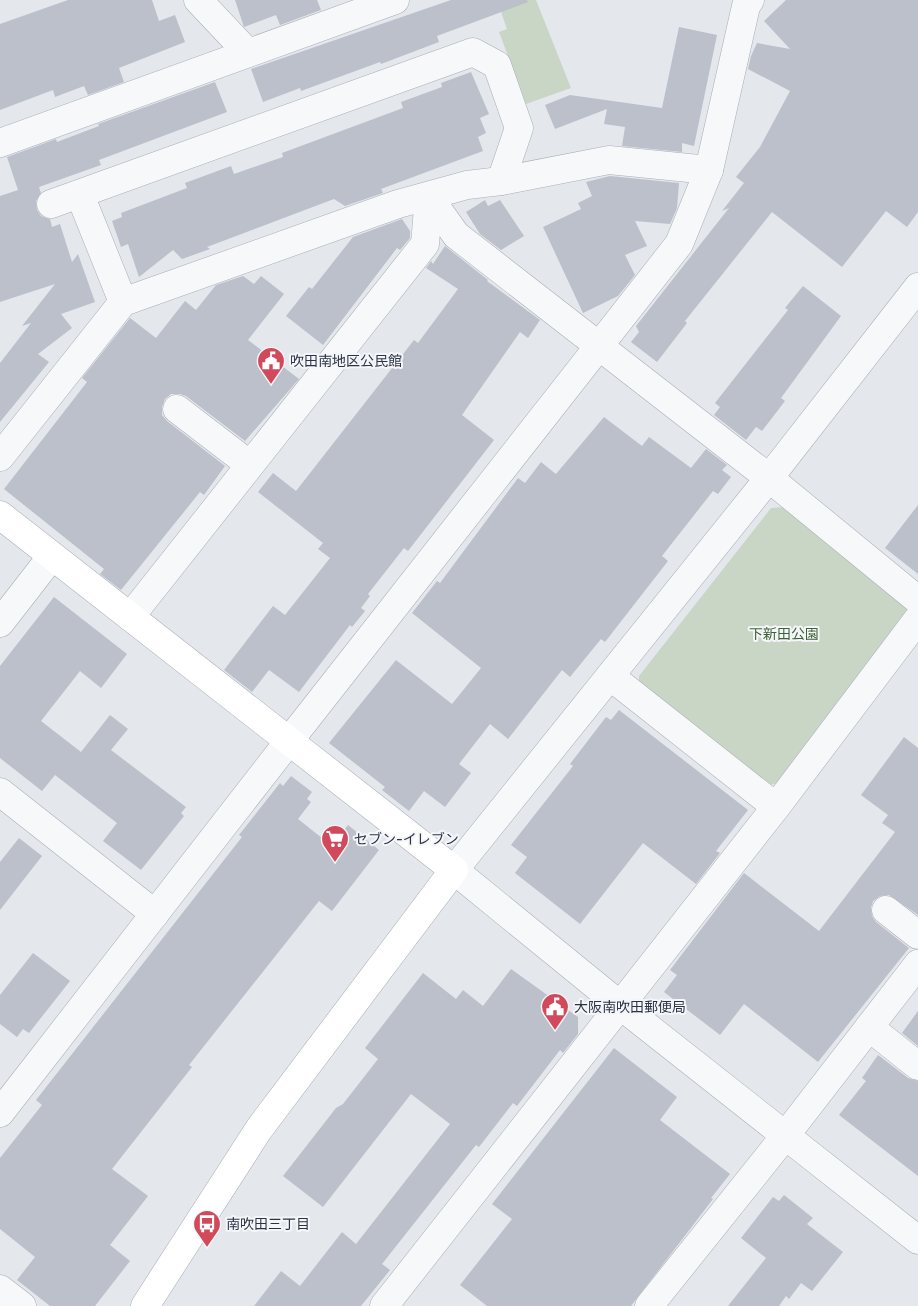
<svg xmlns="http://www.w3.org/2000/svg" width="918" height="1306" viewBox="0 0 918 1306" font-family="Rubik,'Noto Sans JP',sans-serif">
  <style>
    .green { fill: #c9d6c5 }
    .building { fill: #bbc0ca }
    .lines { fill: none; stroke-linecap: round; stroke-linejoin: round }
    .street-casing { stroke: #a9aeb7; stroke-width: 29 }
    .secondary-casing { stroke: #a9aeb7; stroke-width: 29 }
    .street { stroke: #f7f8fa; stroke-width: 28 }
    .secondary { stroke: #fff; stroke-width: 28 }
    .labels { text-anchor: middle; dominant-baseline: central; stroke-width: 4; stroke-linejoin: round; paint-order: stroke }
    .poi-label { font-size: 14px; fill: #2b3445; stroke: #f4f6f9; text-anchor: start }
    .park-label { font-size: 14px; fill: #3f6138; stroke: #f4f6f9 }
  </style>
  <rect width="100%" height="100%" fill="#e4e7ec"/>
  <!-- green -->
  <g class="green">
    <path d="M497,0H536L571,88L526,104L499,32L507,29Z"/>
    <path d="M784,507L905,601L909,619L778,783L764,786L639,688V676L771,508Z"/>
  </g>
  <!-- building -->
  <g class="building">
    <path d="M68,0H152L159,21L175,15L185,42L119,68L124,82L88,95L84,86L55,97L53,90L0,110V24Z"/>
    <path d="M235,0H317L321,10L280,25L276,15L244,27Z"/>
    <path d="M451,0H527L528,2L437,36L439,42L381,64L380,62L301,91L300,88L263,102L251,69Z"/>
    <path d="M786,0H918V212L907,227L886,211L842,267L772,212L685,321L687,323L657,362L631,342L639,332L636,326L729,208L722,211L744,183L736,177L760,147L790,91L748,69L751,56L757,43L790,49L764,21Z"/>
    <path d="M679,27L717,35L694,146L682,143V152L622,146L625,127L604,124L607,109L555,129L545,105L570,95L662,108Z"/>
    <path d="M471,72L489,114L480,118L486,133L478,137L483,151L381,189L383,193L345,206L334,199L207,247L210,249L182,259L173,250L139,277L128,244L121,247L112,221L122,217L121,213L187,188L185,183L231,166L234,174L283,157L282,153L403,108L401,102L442,87L441,83Z"/>
    <path d="M215,82L227,112L99,160L101,165L39,187L41,193L36,201L37,210L41,216L50,219L52,227L60,224L72,262L78,254L95,302L61,314L72,328L38,354L49,362L0,422V363L31,323L22,326L55,284L0,302V196L18,190L7,157L56,139L57,142L99,126L98,124Z"/>
    <path d="M610,176L679,183L677,208L670,224L635,221L647,246L625,255L635,275L618,296L583,313L543,227L581,209L578,203L592,196L586,182Z"/>
    <path d="M485,200L488,206L500,200L524,236L501,250L480,234L466,212Z"/>
    <path d="M402,219L410,231V238L400,250L397,248L323,345L286,316L309,287L312,289L353,237Z"/>
    <path d="M445,246L488,280L487,281L540,320L528,338L520,332L462,415L494,440L408,551L404,548L368,594L370,596L361,608L365,611L352,627L350,625L299,692L269,670L252,692L224,670L273,606L285,615L330,558L318,549L323,543L258,492L273,473L296,491L414,340L418,343L458,289L426,268L431,261L433,264Z"/>
    <path d="M243,276L254,284L261,276L284,294L248,340L299,379L245,441L186,396L180,394H171L165,399L162,407V415L167,421L225,466L204,495L200,492L121,590L100,574L104,569L4,489L87,382L82,378L130,318L156,338L185,301L196,310L216,285Z"/>
    <path d="M803,286L841,316L781,398L785,401L762,431L756,427L746,440L714,415L720,407L715,403L788,310L785,308Z"/>
    <path d="M604,417L642,446L649,437L691,468L706,449L727,465L722,470L731,477L718,494L713,491L662,556L668,561L605,642L601,639L570,677L562,670L508,739L490,724L459,764L471,773L445,807L424,791L409,811L382,790L385,787L329,743L396,660L452,704L481,668L412,613L437,581L440,583L518,478L525,483L541,462L556,474Z"/>
    <path d="M918,505V574L885,548Z"/>
    <path d="M54,597L127,654L101,688L80,671L41,721L81,752L110,715L128,729L111,750L186,807L181,813L184,816L141,870L103,841L117,823L55,775L42,791L0,758V666Z"/>
    <path d="M619,710L748,810L716,851L720,853L696,884L643,843L580,924L515,873L527,857L511,845L573,766L570,764L606,717L611,720Z"/>
    <path d="M904,737L918,748V915L889,895L880,896L873,901L871,908L872,916L876,922L909,948L818,1062L744,1004L720,1035L664,992L677,975L670,970L744,873L819,931L895,832L882,823L888,815L861,795Z"/>
    <path d="M291,776L312,792L307,799L311,802L298,819L332,846L348,825L379,850L332,911L319,901L189,1065L192,1067L112,1169L148,1196L110,1245L130,1261L95,1306H50L17,1280L35,1257L0,1229V1158L42,1105L36,1100L242,837L239,835L280,783L283,786Z"/>
    <path d="M19,838L42,856L0,910V862Z"/>
    <path d="M33,953L70,981L29,1033L23,1029L17,1037L0,1024V995Z"/>
    <path d="M511,969L578,1017V1034L563,1053L560,1050L517,1106L513,1103L479,1147L476,1145L382,1264L390,1270L361,1306H254L281,1271L300,1286L342,1232L356,1244L450,1124L411,1094L323,1207L283,1176L336,1108L343,1104L378,1059L365,1048L423,973L456,999L463,990L483,1006Z"/>
    <path d="M918,1011V1046L902,1033Z"/>
    <path d="M614,1048L677,1097L660,1120L730,1174L711,1198L713,1199L631,1306H487L460,1285L512,1219L492,1204Z"/>
    <path d="M878,1055L908,1078L918,1081V1176L839,1115L866,1081L862,1078Z"/>
    <path d="M784,1195L813,1218L807,1224L843,1252L812,1291L801,1283L789,1299L786,1296L779,1306H728L766,1258L741,1238L773,1197L779,1201Z"/>
  </g>
  <g class="lines">
    <defs>
      <g id="street">
        <path d="M198,0L248,53"/>
        <path d="M0,143L395,0"/>
        <path d="M80,195L123,302"/>
        <path d="M429,197L456,235L769,478L918,600"/>
        <path d="M51,204L473,52L497,65L519,128L501,181"/>
        <path d="M918,287L769,478L454,870L621,1006L918,1240"/>
        <path d="M177,409L250,465"/>
        <path d="M0,457L123,302L398,204L467,185L501,181L609,160L709,170"/>
        <path d="M130,617L425,244L429,197"/>
        <path d="M0,623L52,556"/>
        <path d="M610,676L776,807"/>
        <path d="M0,792L155,914"/>
        <path d="M886,910L918,935"/>
        <path d="M869,1027L918,1066"/>
        <path d="M0,1113L289,741L679,244L709,170L746,6L750,0"/>
        <path d="M0,1289L22,1306"/>
        <path d="M384,1306L776,807L918,619"/>
        <path d="M649,1306L785,1136L918,964"/>
      </g>
      <path id="secondary" d="M0,515L454,870L259,1129L145,1306"/>
    </defs>
    <!-- street casing -->
    <use href="#street" class="street-casing"/>
    <!-- secondary casing -->
    <use href="#secondary" class="secondary-casing"/>
    <!-- street -->
    <use href="#street" class="street"/>
    <!-- secondary -->
    <use href="#secondary" class="secondary"/>
  </g>
  <!-- icons -->
  <defs>
    <symbol id="civic-pin" viewBox="-11 -11 22 30"><path d="M0 17L-7.5 6A9.5 9.5 0 1 1 7.5 6Z" fill="#d1495b" stroke="#f4f6f9"/><path d="M-.6-6.5H3V-4.5H.6V-3L4-1V1h2V6H-6V1h2V-1L-.6-3ZM-1.2 2.5V6h2.4V2.5Z" fill="#fff"/></symbol>
    <symbol id="supermarket-pin" viewBox="-11 -11 22 30"><path d="M0 17L-7.5 6A9.5 9.5 0 1 1 7.5 6Z" fill="#d1495b" stroke="#f4f6f9"/><path d="M-6-5.5h2.5l.6 2H6L4.5 2H-2.5L-4.4-4H-6ZM-1.5 3.2a1.3 1.3 0 1 0 .1 0ZM3 3.2a1.3 1.3 0 1 0 .1 0Z" fill="#fff"/></symbol>
    <symbol id="bus-pin" viewBox="-11 -11 22 30"><path d="M0 17L-7.5 6A9.5 9.5 0 1 1 7.5 6Z" fill="#d1495b" stroke="#f4f6f9"/><path d="M-5-6H5V4H4V6H2V4H-2V6H-4V4H-5ZM-3.5-4V0h7V-4ZM-3.5 1.2v1.5H-2V1.2ZM2 1.2v1.5H3.5V1.2Z" fill="#fff"/></symbol>
  </defs>
  <g fill-rule="evenodd">
    <use href="#civic-pin" x="255" y="345" width="32" height="43"/>
    <use href="#supermarket-pin" x="319" y="823" width="32" height="43"/>
    <use href="#civic-pin" x="539" y="991" width="32" height="43"/>
    <use href="#bus-pin" x="191" y="1208" width="32" height="43"/>
  </g>
  <g class="labels">
    <!-- poi labels -->
    <g class="poi-label">
      <text x="290" y="361">吹田南地区公民館</text>
      <text x="354" y="839">セブン-イレブン</text>
      <text x="574" y="1007">大阪南吹田郵便局</text>
      <text x="226" y="1224">南吹田三丁目</text>
    </g>
    <!-- park labels -->
    <g class="park-label">
      <text x="784" y="634">下新田公園</text>
    </g>
  </g>
</svg>
